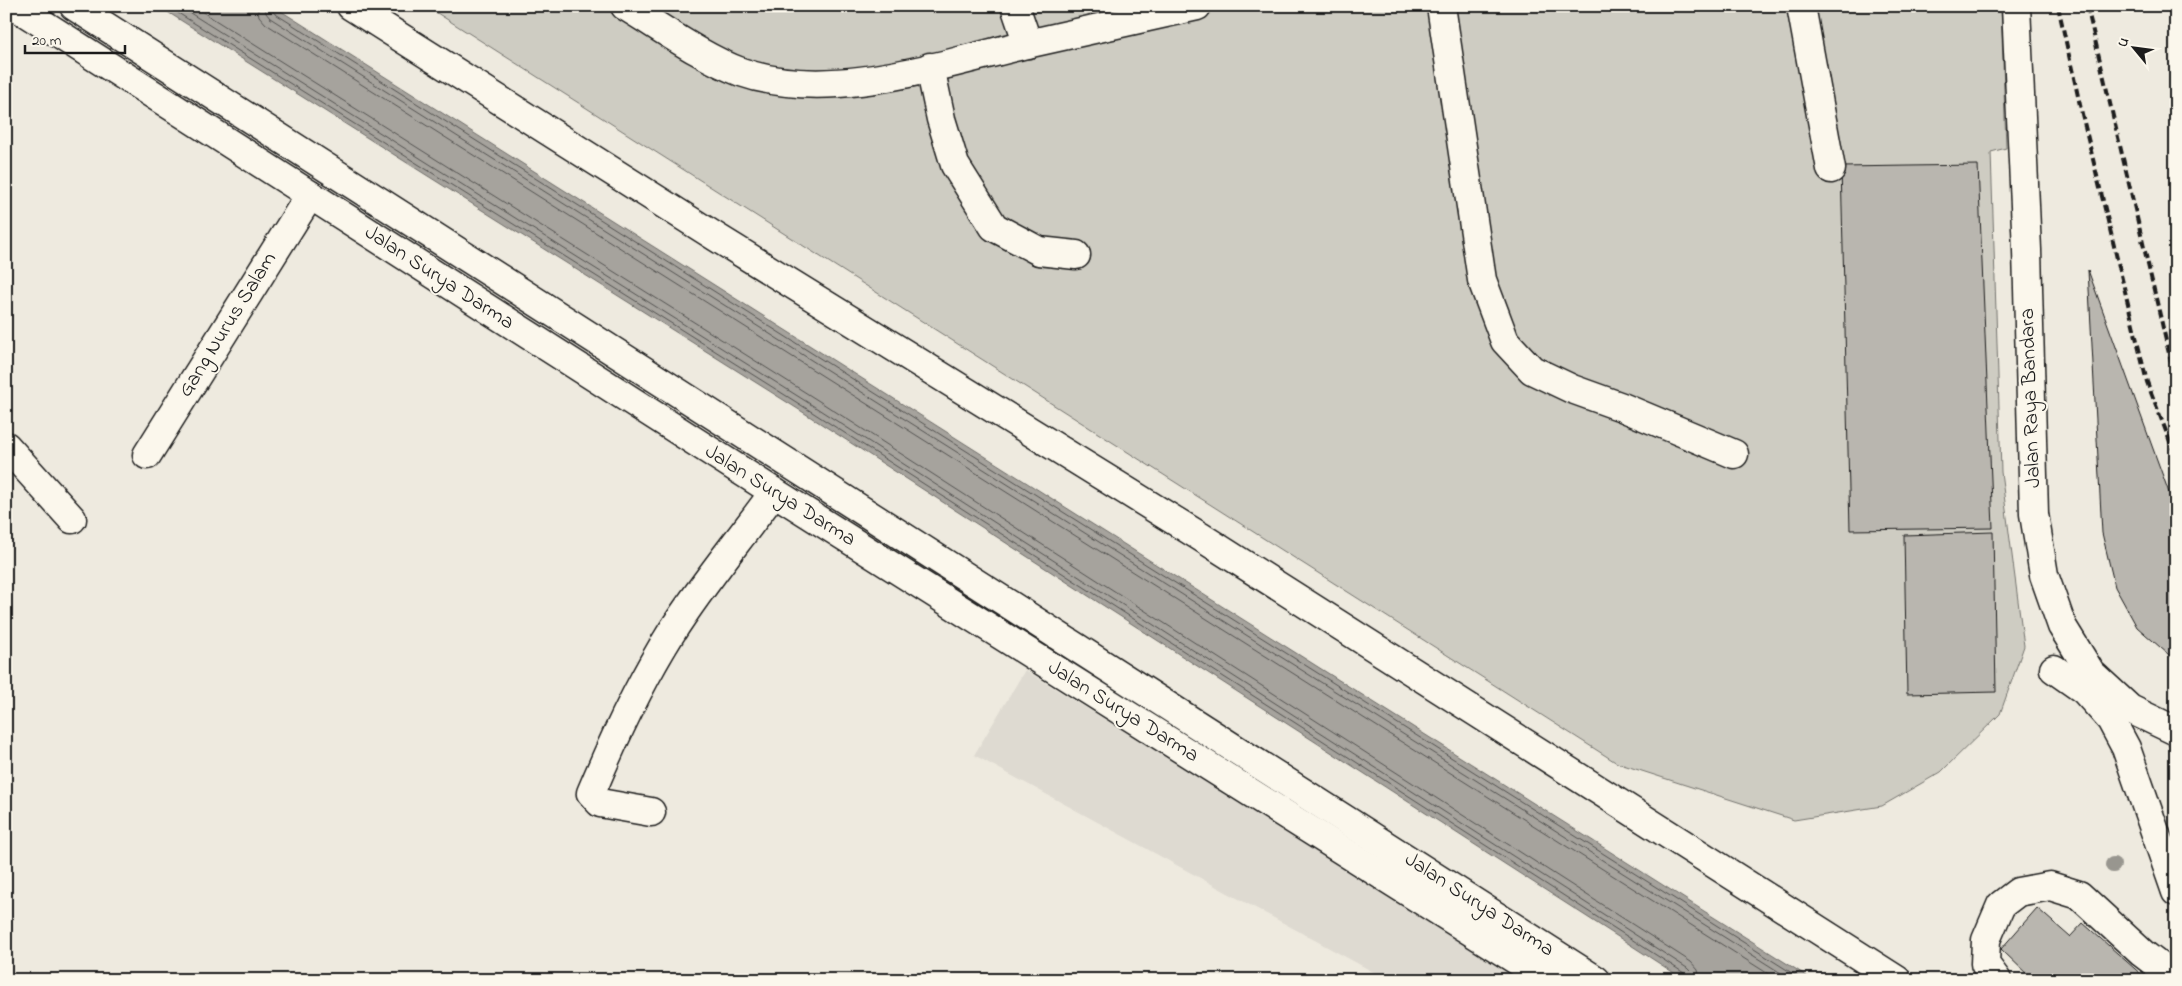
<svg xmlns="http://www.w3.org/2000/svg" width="2182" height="986" viewBox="0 0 2182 986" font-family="'Indie Flower',sans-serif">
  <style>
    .built { fill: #dedad1 }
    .green { fill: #ceccc2; stroke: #75746f }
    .water { fill: #a6a39d; stroke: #6f6d69 }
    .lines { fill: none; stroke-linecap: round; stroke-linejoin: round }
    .shore { stroke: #535250; stroke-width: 1 }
    .building { fill: #b9b6af; stroke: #1c1c1c }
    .minor-casing { stroke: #1c1c1c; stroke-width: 31 }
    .major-casing { stroke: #1c1c1c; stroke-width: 31 }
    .minor { stroke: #fbf7ec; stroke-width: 28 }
    .major { stroke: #fbf7ec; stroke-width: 28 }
    .rail { stroke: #1c1c1c; stroke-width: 4; stroke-dasharray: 8 4; stroke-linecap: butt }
    .tree { fill: #98968f }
    .labels { text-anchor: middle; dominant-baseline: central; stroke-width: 4; stroke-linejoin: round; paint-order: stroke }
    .street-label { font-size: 21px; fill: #1c1c1c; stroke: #fbf7ec }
  </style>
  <rect width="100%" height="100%" fill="#eeeadf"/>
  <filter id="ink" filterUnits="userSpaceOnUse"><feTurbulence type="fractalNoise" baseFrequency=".02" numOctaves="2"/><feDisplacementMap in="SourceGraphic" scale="10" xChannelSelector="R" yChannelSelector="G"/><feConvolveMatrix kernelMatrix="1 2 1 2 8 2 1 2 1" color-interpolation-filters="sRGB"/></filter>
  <g filter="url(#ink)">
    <!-- built -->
    <path class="built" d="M1025,670L1488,957L1520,980H1388L974,755Z"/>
    <!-- green -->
    <path class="green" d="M426,6H2001L2006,148L1991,152L2001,472L2024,646L2000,714L1941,772L1882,806L1794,820L1617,763Z"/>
    <!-- water -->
    <path class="water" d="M158,6H273L1813,980H1685L809,416Z"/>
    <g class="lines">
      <!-- shore -->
      <g class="shore">
        <path d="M167,6L812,412L1684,973L1686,980"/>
        <path d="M179,6L815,407L1687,968L1692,973L1693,980"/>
        <path d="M193,6L819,401L1691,962L1698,970L1700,980"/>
        <path d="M257,6L259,16L266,24L1778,980"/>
        <path d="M265,6L266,13L270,18L1792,980"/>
        <path d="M271,6L274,13L1803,980"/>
      </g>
    </g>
    <!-- building -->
    <g class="building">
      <path d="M1978,165L1993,528L1850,530L1841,167Z"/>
      <path d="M2088,270L2176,512V661L2137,627L2115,587L2102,533Z"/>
      <path d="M1993,532L1996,692L1907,694L1904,535Z"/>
      <path d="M2037,908L2070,937L2083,923L2143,976L2140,980H2033L2001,949Z"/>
    </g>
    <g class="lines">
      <defs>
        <g id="minor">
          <path d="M351,6L716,237L1201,537L1897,980"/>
          <path d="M625,6C660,27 703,58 741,72C829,103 939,65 1027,44C1083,31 1140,19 1197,6"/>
          <path d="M1015,6L1028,44"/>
          <path d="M1441,6L1482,280L1505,341L1532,370L1572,389L1622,407L1734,454"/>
          <path d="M1801,6L1831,169"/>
          <path d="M2016,6L2027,250L2034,514L2044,575L2062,626L2091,673L2130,709L2176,731"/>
          <path d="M930,67L941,119L955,165L994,227L1039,251L1076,255"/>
          <path d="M6,446L72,519"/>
          <path d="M147,455L310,195"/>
          <path d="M2054,669L2084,690L2111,720L2126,748L2176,892"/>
          <path d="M651,812L600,803L591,793C614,738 639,684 671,633C702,584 740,539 774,492"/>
          <path d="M1997,980L1985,964L1986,940L2001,905L2018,892L2050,886L2079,895L2142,953L2176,979"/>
        </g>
        <g id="major">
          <path d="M15,6L774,492L1548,980"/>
          <path d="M74,6L1596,980"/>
        </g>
      </defs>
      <!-- minor casing -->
      <use href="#minor" class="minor-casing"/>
      <!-- major casing -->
      <use href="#major" class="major-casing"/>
      <!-- minor -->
      <use href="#minor" class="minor"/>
      <!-- major -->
      <use href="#major" class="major"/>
      <!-- rail -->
      <g class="rail">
        <path d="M2058,6L2082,114L2147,382L2176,457"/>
        <path d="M2087,6L2176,383"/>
      </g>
    </g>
    <!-- trees -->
    <circle class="tree" cx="2113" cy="865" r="8"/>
  </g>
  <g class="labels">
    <!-- street labels -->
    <g class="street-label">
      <text transform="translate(439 278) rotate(33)">Jalan Surya Darma</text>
      <text transform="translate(228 325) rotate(-58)">Gang Nurus Salam</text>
      <text transform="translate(2031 398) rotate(-92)">Jalan Raya Bandara</text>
      <text transform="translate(780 496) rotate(32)">Jalan Surya Darma</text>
      <text transform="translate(1123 712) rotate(32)">Jalan Surya Darma</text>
      <text transform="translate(1479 905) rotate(33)">Jalan Surya Darma</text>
    </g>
  </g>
  <!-- margin -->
  <rect width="2182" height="986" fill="none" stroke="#fbf7ec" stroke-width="25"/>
  <rect x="12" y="12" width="2157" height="961" fill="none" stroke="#1c1c1c" stroke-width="2" filter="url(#ink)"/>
  <!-- north arrow -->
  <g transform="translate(2134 48) rotate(299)" stroke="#fbf7ec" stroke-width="4" paint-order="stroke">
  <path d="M0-4L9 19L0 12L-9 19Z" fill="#1c1c1c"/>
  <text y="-8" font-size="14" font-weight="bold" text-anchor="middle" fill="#1c1c1c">U</text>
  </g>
  <!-- scale -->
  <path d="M25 45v8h100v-8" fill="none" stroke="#1c1c1c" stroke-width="2.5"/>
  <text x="32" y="45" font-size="15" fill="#1c1c1c" stroke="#fbf7ec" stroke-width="4" paint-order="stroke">20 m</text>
</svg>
